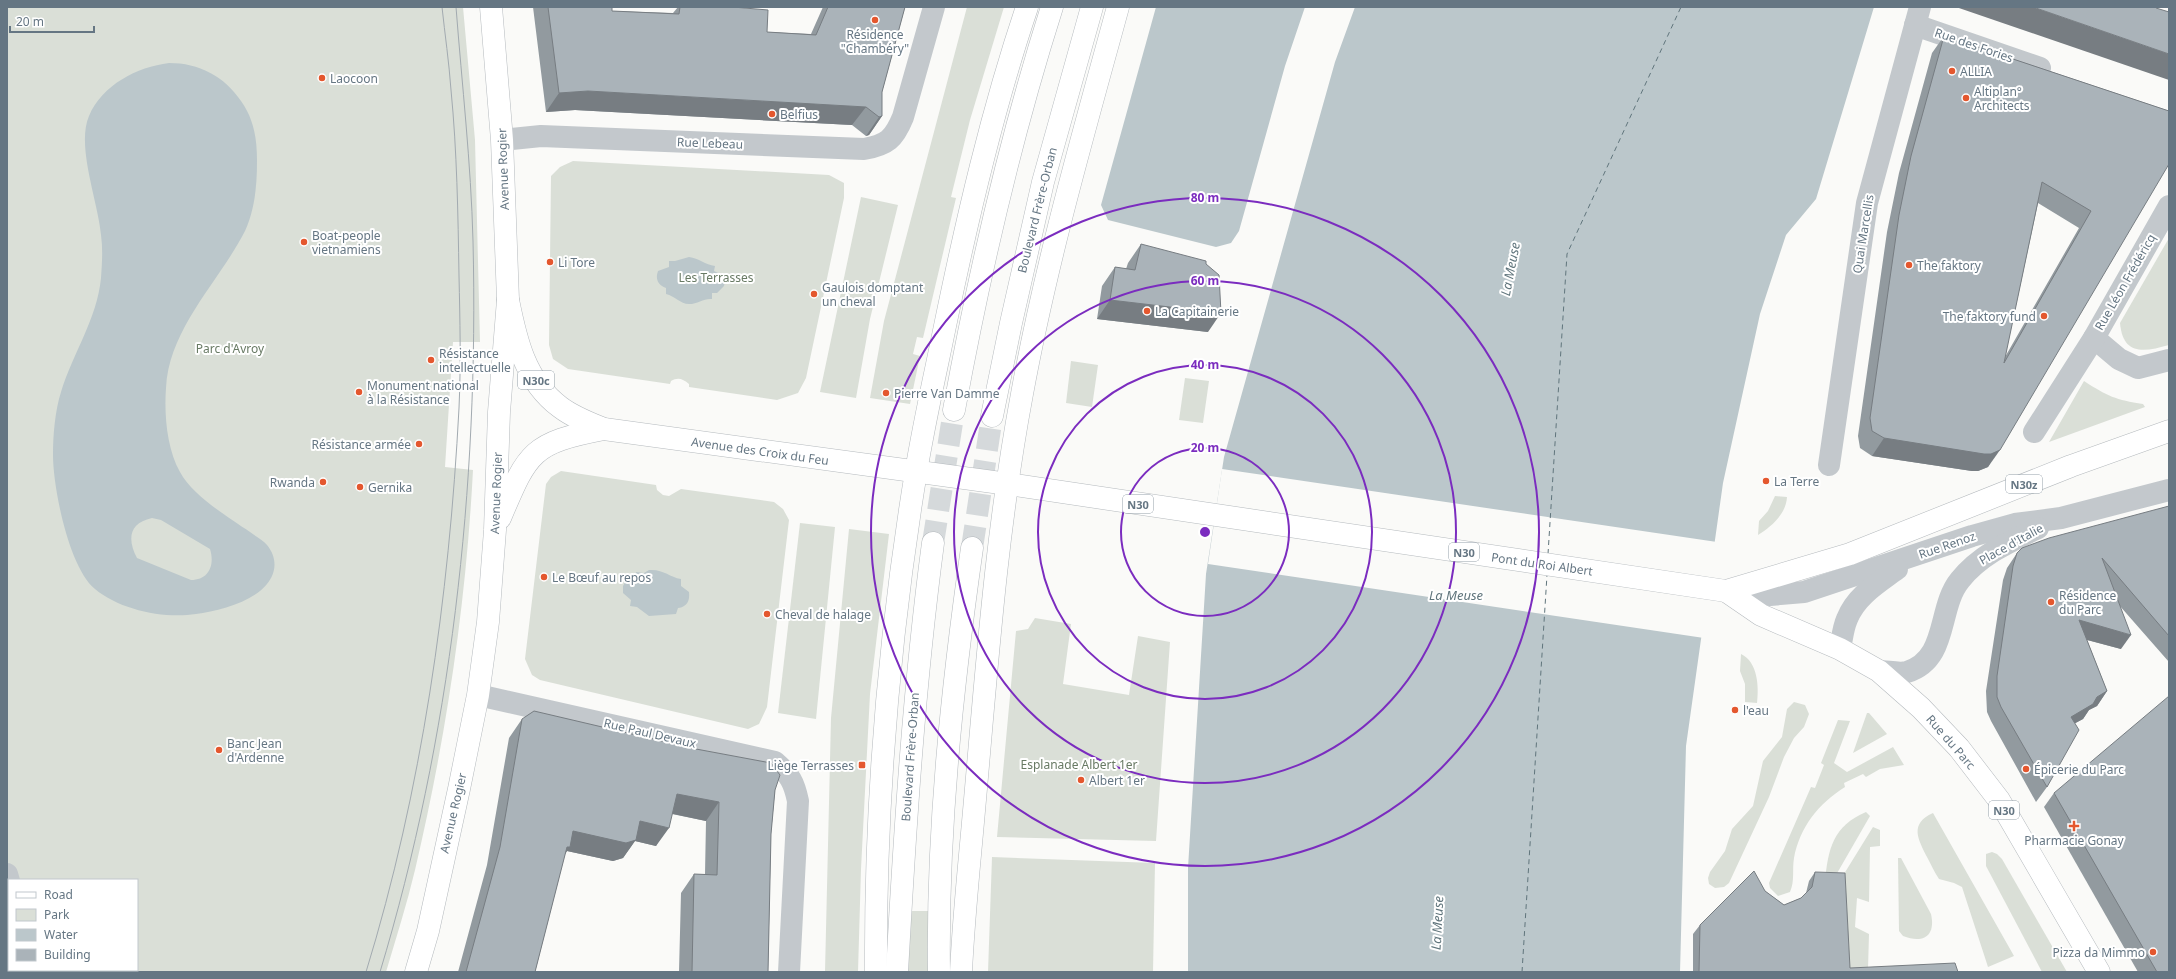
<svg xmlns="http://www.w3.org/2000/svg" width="2176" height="979" viewBox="0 0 2176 979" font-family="'Noto Sans',sans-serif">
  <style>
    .green { fill: #dadfd7; fill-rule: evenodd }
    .water { fill: #bbc7cb; fill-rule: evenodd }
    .pier { fill: #fafaf8 }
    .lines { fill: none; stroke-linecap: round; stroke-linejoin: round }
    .ferry { stroke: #60757c; stroke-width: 1; stroke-dasharray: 5 4; stroke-linecap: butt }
    .major-tunnel { stroke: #d5d9db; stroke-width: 22; stroke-dasharray: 22 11; stroke-linecap: butt }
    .major-casing { stroke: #b5babe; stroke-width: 23 }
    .minor { stroke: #c3c8cc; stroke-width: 22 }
    .major { stroke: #fff; stroke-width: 22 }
    .tram { stroke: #a2aab0; stroke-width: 1 }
    .wall { fill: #929a9f; fill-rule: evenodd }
    .shaded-wall { fill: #777d82 }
    .building { fill: #aab3b9; stroke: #777d82; fill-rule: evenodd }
    .ring { fill: none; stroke: #7b2cbf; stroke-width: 2 }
    .poi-dot { fill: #e4572e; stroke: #fff; stroke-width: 1.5 }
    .labels { text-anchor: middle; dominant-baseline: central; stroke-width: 4; stroke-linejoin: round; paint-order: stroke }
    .shield { fill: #fff; stroke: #939fa8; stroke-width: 1 }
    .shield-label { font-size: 11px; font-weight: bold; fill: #657683 }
    .poi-label { font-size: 12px; fill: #657683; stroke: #fff; text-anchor: start }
    .street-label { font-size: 12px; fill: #657683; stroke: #fff }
    .park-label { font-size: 12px; fill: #687a64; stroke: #fff }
    .water-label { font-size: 13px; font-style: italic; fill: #60757c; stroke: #fff }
    .centre { fill: #7b2cbf; stroke: #fff; stroke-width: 2 }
    .ring-label { font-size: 12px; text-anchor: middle; font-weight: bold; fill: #7b2cbf; stroke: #fff; stroke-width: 4; stroke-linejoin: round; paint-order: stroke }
  </style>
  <rect width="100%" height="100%" fill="#fafaf8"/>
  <!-- green -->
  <g class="green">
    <path d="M7,7H463L475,140L480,342H453L445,467L473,470C466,605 446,738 415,870C407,904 396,938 386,972H7ZM9,880H137V970H9Z"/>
    <path d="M967,7H1004L970,120L951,197L956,198L923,338L917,337L913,354L920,356L910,404L870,398L884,321Z"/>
    <path d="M573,161L829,175L844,183V198L806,378L798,393L777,400L689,387V384C683,379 678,377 671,381L670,384L568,369L553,359L549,345L551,176L560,167Z"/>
    <path d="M861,197L898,205L870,319L856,398L820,392Z"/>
    <path d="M2169,238V345C2144,352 2123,356 2120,323Z"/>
    <path d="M1071,361L1098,365L1092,407L1066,403Z"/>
    <path d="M1185,378L1209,381L1203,423L1179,420Z"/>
    <path d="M2084,381C2107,396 2116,400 2143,404L2145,407L2049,442Z"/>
    <path d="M561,471L656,485L657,490L663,495L669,496L681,489L774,502L783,509L789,520L767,707L759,724L748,729L540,680L532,675L525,659L546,484L551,477Z"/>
    <path d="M1775,496L1787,497C1786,514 1772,526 1758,535L1759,521L1768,511Z"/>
    <path d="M800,523L835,527L816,719L778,713Z"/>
    <path d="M849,529L889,534L870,694L861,869L858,972H825L831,718Z"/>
    <path d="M1035,618L1071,624L1063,684L1129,695L1138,636L1170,642L1156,841L997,837L1016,631L1028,629Z"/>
    <path d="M1741,654C1758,662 1759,687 1757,703L1745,702V684L1740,671Z"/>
    <path d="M1794,702L1805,705L1809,714L1804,727L1794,738L1784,757L1769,797L1729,883L1724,887L1715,888L1709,884L1708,878L1710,872L1725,851L1732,829L1753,806L1763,761L1782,737L1787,709Z"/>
    <path d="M1867,713H1869L1887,734L1853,753Z"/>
    <path d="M1838,720L1850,721L1834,763L1847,772L1893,747L1904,765L1880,769L1866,777L1863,774L1844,783L1845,787C1818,804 1800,827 1794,858C1792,870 1795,881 1790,892L1778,896L1770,888L1769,883L1811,787L1815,788L1824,765L1821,763Z"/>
    <path d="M1866,812L1870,816L1832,882L1825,881C1828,849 1833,826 1866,812Z"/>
    <path d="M1933,813L2014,956L1988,967L1962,887L1954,883L1939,879C1934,872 1931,864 1927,857C1918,839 1909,824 1933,813Z"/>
    <path d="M1873,827L1880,830V846L1870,847L1869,902L1857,898L1855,927L1869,934L1868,969L1843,970L1839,882Z"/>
    <path d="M1992,852L1997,854L2002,859L2067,972H2042L1986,866V854Z"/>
    <path d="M992,857L1155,863L1153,972H988Z"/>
    <path d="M1898,858H1901L1931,914C1936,936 1923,944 1903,936L1899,931Z"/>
    <path d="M909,911H930L929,972H907Z"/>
  </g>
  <!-- water -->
  <g class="water">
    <path d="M1156,7H1305L1285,66L1239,231L1231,243L1216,247L1108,220L1101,205Z"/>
    <path d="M1355,7H1874L1816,199L1786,235L1760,314L1723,483L1686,746L1680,972H1188V868L1206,574L1224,457L1335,62Z"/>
    <path d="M169,63C199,63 224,76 241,101C254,119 257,139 257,161C257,185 255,209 245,231C219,282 169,328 166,388C164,415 167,449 180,472C193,496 228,517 250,532C255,536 263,540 267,545C277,557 277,572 267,584C253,602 218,611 196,614C164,619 120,610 95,589C69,568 53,488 53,455C53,435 55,411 61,392C73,353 97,319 101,278C102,263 103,249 101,235C98,201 76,146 89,116C102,85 137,67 169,63ZM152,518L161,520L210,549C215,565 209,580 191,580L137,558C127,539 129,523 152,518Z"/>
    <path d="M689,257C699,258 705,265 715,266L714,271L722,275L725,281L724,286L717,293H712V299C704,298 698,304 689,304C680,304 675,296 666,294V288C658,285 655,279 658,271L669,267V261H675Z"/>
    <path d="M649,570C664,569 669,577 681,579V586L689,592C690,601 687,607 678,608L676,614L649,616L637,607L630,606L631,600L623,593V586L626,581L635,578L636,572L644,573Z"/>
  </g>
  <!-- pier -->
  <path class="pier" d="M1222,469L1717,542L1704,638L1208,564Z"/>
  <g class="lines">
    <!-- ferry -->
    <g class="ferry">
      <path d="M1548,554L1567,254L1681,7"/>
      <path d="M1522,972L1547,575"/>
    </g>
    <!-- major-tunnel -->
    <g class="major-tunnel">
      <path d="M933,543L954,410"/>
      <path d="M972,548L992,416"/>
    </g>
    <defs>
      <g id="major">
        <path d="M508,300C516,340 525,381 560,407C573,417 589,423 604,429L1008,484L1726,591L1850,554L2071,466L2169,431"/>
        <path d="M954,410C979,274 1010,139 1052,7"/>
        <path d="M992,416L1011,323L1043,182L1092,7"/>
        <path d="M500,518C528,452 531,443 604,429"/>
        <path d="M1726,591L1761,615L1840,649L1879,671L1921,708L1959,748L1999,800L2099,972"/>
        <path d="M416,972L428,931L459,789L478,695L488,622L495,530L499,412L508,300L502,140L491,7"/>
        <path d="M876,972C875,805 889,636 916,472C924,423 935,375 945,326C967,219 992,111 1027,7"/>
        <path d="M897,972C905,828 914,686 933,543"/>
        <path d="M939,972C937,830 952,688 972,548"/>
        <path d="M961,972C963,929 967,887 971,844C985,694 994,543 1022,394C1046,263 1083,135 1118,7"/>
      </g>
    </defs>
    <!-- major casing -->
    <use href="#major" class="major-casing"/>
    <!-- minor -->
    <g class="minor">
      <path d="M1915,25L2040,68"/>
      <path d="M502,140L541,136L864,149C887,145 894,139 903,117L934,7"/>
      <path d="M2169,206L2094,338L2119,359L2138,368L2169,360"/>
      <path d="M2034,432L2094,338"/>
      <path d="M1829,465L1867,203L1920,7"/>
      <path d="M1726,591L1770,595L1804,592L1972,536L2015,524L2061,518L2169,490"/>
      <path d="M1840,649C1842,639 1843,628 1847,619C1856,596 1878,583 1897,569"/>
      <path d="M1879,671C1887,671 1899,674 1907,672C1949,659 1937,608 1960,580C1980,555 2009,542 2038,528"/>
      <path d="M478,695L775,762C790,775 794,782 798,801L789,972"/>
      <path d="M7,874L9,881"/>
      <path d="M34,970V972"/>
    </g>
    <!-- major -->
    <use href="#major" class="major"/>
    <!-- tram -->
    <g class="tram">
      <path d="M366,972C422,790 449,598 459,408C461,364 460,320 459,276C458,214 457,151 451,90C449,62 445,35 442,7"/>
      <path d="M380,972C451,737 479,487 473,241C471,163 462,85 456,7"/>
    </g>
  </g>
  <!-- wall -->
  <g class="wall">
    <path d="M533,7H612V11L673,13L678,7H733L767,32L811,34L823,7H905L882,92V116L869,135L866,136L852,125L575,110L546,112Z"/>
    <path d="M1944,36L2169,111L1988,467L1978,471H1972L1872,456L1860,448L1858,436L1887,232L1899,173L1932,53ZM2038,203L2079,228L2005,357Z"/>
    <path d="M1141,244L1208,332L1097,319L1102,286L1115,267L1126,269L1128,263Z"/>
    <path d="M2169,506V662L2119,605L2121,649L2087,640L2107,691L2097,706L2089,710L2083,719L2075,723L2047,787L2036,802L1991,721L1987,712L1986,691L2003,580L2007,568L2017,553Z"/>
    <path d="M522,719L775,790L771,834L768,972H679L681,893L694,874H705L706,821L672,814L656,846L635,841L623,858L613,861L567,851L565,854L535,972H458L487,865L509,738Z"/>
    <path d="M2054,793L2169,972H2138L2044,807Z"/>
    <path d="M1815,872L1850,968L1958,972H1693V934L1700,925L1765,891L1784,905L1801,898L1806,893L1809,881Z"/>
  </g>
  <!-- shaded-wall -->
  <g class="shaded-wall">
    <path d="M1956,7H2033L2169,54V80Z"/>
    <path d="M588,91L866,107L852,125L575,110L546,112L559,93Z"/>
    <path d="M882,116L869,135L866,136L879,117Z"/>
    <path d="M1110,300L1221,313L1208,332L1097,319Z"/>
    <path d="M1884,438L2000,450L1988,467L1978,471H1972L1872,456Z"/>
    <path d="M2079,620L2131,635L2121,649L2069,635Z"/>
    <path d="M2107,691L2097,706L2089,710L2083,719L2061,731L2071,717L2097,697Z"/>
    <path d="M677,794L719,802L706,821L664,812Z"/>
    <path d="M640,821L669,828L656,846L635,841L623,858L613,861L567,851L557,866L573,831Z"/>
  </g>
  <!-- building -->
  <g class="building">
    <path d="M548,7H612V11L679,14L680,7H733L768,10L767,32L816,35L828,7H905L882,92V116L879,117L866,107L588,91L559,93Z"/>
    <path d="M2033,7H2156V8L2169,12V54Z"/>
    <path d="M1944,36L2169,111V164L2000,450L1991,454H1984L1884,438L1872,431L1870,418L1899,215L1911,156ZM2042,182L2091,211L2004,363Z"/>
    <path d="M1141,244L1206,261V264L1219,275L1221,313L1110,300L1115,267L1135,270Z"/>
    <path d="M2169,506V636L2102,558L2131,635L2079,620L2107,691L2097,697L2093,704L2071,717L2079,730L2047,787L2001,707L1997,697V676L2013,566L2017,553L2022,548L2049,538Z"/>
    <path d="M2169,696V972H2157L2054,793Z"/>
    <path d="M534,711L696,749L771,763L780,775L775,790L771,834L768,972H692L694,874L717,875L719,802L677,794L669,828L640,821L636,840L626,843L573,831L570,847H567L535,972H466L500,847L522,719Z"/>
    <path d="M1754,871L1765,891L1784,905L1801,898L1812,887L1815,872L1845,873L1850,968L1955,963L1958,972H1699L1700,925Z"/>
  </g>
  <!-- distance rings -->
  <g class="ring">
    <circle cx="1205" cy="532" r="84"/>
    <circle cx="1205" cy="532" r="167"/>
    <circle cx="1205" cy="532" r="251"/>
    <circle cx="1205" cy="532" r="334"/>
  </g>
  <!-- markers -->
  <g class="poi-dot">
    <circle cx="875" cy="20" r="4"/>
    <circle cx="1952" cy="71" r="4"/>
    <circle cx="322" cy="78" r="4"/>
    <circle cx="1966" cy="98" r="4"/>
    <circle cx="772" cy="114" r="4"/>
    <circle cx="304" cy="242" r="4"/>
    <circle cx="550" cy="262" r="4"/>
    <circle cx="1909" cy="265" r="4"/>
    <circle cx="814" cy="294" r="4"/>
    <circle cx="1147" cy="311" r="4"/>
    <circle cx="2044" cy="316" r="4"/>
    <circle cx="431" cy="360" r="4"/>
    <circle cx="359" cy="392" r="4"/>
    <circle cx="886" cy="393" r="4"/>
    <circle cx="419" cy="444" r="4"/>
    <circle cx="1766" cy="481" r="4"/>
    <circle cx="323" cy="482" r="4"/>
    <circle cx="360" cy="487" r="4"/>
    <circle cx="544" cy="577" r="4"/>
    <circle cx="2051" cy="602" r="4"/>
    <circle cx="767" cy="614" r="4"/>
    <circle cx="1735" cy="710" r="4"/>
    <circle cx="219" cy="750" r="4"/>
    <rect x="858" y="761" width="8" height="8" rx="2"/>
    <circle cx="2026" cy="769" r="4"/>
    <circle cx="1081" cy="780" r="4"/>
    <path d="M2072 820h4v4h4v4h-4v4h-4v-4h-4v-4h4z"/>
    <circle cx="2153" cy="952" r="4"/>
  </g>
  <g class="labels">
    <!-- shield labels -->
    <g class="shield">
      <rect x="518" y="371" width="36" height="18" rx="3"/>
      <rect x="2006" y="475" width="36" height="18" rx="3"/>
      <rect x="1123" y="495" width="30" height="18" rx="3"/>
      <rect x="1449" y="543" width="30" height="18" rx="3"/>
      <rect x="1989" y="801" width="30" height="18" rx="3"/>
    </g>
    <g class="shield-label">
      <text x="536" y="380">N30c</text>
      <text x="2024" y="484">N30z</text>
      <text x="1138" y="504">N30</text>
      <text x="1464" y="552">N30</text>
      <text x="2004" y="810">N30</text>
    </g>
    <!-- poi labels -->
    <g class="poi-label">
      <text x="875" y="34" text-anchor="middle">Résidence<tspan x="875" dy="14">"Chambéry"</tspan></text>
      <text x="1960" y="71">ALLIA</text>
      <text x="330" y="78">Laocoon</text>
      <text x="1974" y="91">Altiplan°<tspan x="1974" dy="14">Architects</tspan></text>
      <text x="780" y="114">Belfius</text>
      <text x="312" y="235">Boat-people<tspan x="312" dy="14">vietnamiens</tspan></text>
      <text x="558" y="262">Li Tore</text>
      <text x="1917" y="265">The faktory</text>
      <text x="822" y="287">Gaulois domptant<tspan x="822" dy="14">un cheval</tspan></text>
      <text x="1155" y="311">La Capitainerie</text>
      <text x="2036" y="316" text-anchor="end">The faktory fund</text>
      <text x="439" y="353">Résistance<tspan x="439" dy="14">intellectuelle</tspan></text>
      <text x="367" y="385">Monument national<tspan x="367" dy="14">à la Résistance</tspan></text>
      <text x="894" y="393">Pierre Van Damme</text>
      <text x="411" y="444" text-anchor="end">Résistance armée</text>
      <text x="1774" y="481">La Terre</text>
      <text x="315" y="482" text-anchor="end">Rwanda</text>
      <text x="368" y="487">Gernika</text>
      <text x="552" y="577">Le Bœuf au repos</text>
      <text x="2059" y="595">Résidence<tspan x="2059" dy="14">du Parc</tspan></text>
      <text x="775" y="614">Cheval de halage</text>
      <text x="1743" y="710">l'eau</text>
      <text x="227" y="743">Banc Jean<tspan x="227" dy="14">d'Ardenne</tspan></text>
      <text x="854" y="765" text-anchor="end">Liège Terrasses</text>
      <text x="2034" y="769">Épicerie du Parc</text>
      <text x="1089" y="780">Albert 1er</text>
      <text x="2074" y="840" text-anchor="middle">Pharmacie Gonay</text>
      <text x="2145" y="952" text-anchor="end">Pizza da Mimmo</text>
    </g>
    <!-- street labels -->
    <g class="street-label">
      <text transform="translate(1974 45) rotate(19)">Rue des Fories</text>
      <text transform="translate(710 143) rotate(2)">Rue Lebeau</text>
      <text transform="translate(503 169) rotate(-92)">Avenue Rogier</text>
      <text transform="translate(1037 210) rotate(-76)">Boulevard Frère-Orban</text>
      <text transform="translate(1863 234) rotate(-81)">Quai Marcellis</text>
      <text transform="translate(2125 282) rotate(-60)">Rue Léon Frédéricq</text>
      <text transform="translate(760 451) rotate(8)">Avenue des Croix du Feu</text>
      <text transform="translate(496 493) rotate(-88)">Avenue Rogier</text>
      <text transform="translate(2011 544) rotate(-29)">Place d'Italie</text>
      <text transform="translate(1947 545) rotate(-19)">Rue Renoz</text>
      <text transform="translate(1542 564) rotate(8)">Pont du Roi Albert</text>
      <text transform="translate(650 733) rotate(13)">Rue Paul Devaux</text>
      <text transform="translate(1951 742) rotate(49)">Rue du Parc</text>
      <text transform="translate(910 757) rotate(-86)">Boulevard Frère-Orban</text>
      <text transform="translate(453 813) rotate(-77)">Avenue Rogier</text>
    </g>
    <!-- park labels -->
    <g class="park-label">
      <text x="716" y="277">Les Terrasses</text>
      <text x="230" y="348">Parc d'Avroy</text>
      <text x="1079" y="764">Esplanade Albert 1er</text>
    </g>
    <!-- water labels -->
    <g class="water-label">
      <text transform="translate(1510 269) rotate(-79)">La Meuse</text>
      <text x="1456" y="595">La Meuse</text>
      <text transform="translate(1437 923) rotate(-87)">La Meuse</text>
    </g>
  </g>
  <circle cx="1205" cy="532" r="6" class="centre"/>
  <g class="ring-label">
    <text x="1205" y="202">80 m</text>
    <text x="1205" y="285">60 m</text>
    <text x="1205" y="369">40 m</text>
    <text x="1205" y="452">20 m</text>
  </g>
  <!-- border -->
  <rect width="2176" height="979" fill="none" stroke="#657683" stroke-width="16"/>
  <!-- legend -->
  <rect x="8" y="879" width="130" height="92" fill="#ffffff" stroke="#c1c8cd"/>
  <rect x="16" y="892" width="20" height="6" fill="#ffffff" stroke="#c1c8cd"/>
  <text x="44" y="899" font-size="12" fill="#657683">Road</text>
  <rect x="16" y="909" width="20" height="12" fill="#dadfd7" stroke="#c1c8cd"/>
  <text x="44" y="919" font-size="12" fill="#657683">Park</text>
  <rect x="16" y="929" width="20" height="12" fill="#bbc7cb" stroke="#c1c8cd"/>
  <text x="44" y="939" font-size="12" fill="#657683">Water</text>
  <rect x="16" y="949" width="20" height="12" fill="#aab3b9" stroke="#c1c8cd"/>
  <text x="44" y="959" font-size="12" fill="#657683">Building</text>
  <!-- scale -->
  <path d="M10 26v6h84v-6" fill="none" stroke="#657683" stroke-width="2"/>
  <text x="16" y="26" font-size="12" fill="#657683" stroke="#ffffff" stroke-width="3" paint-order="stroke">20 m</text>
</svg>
